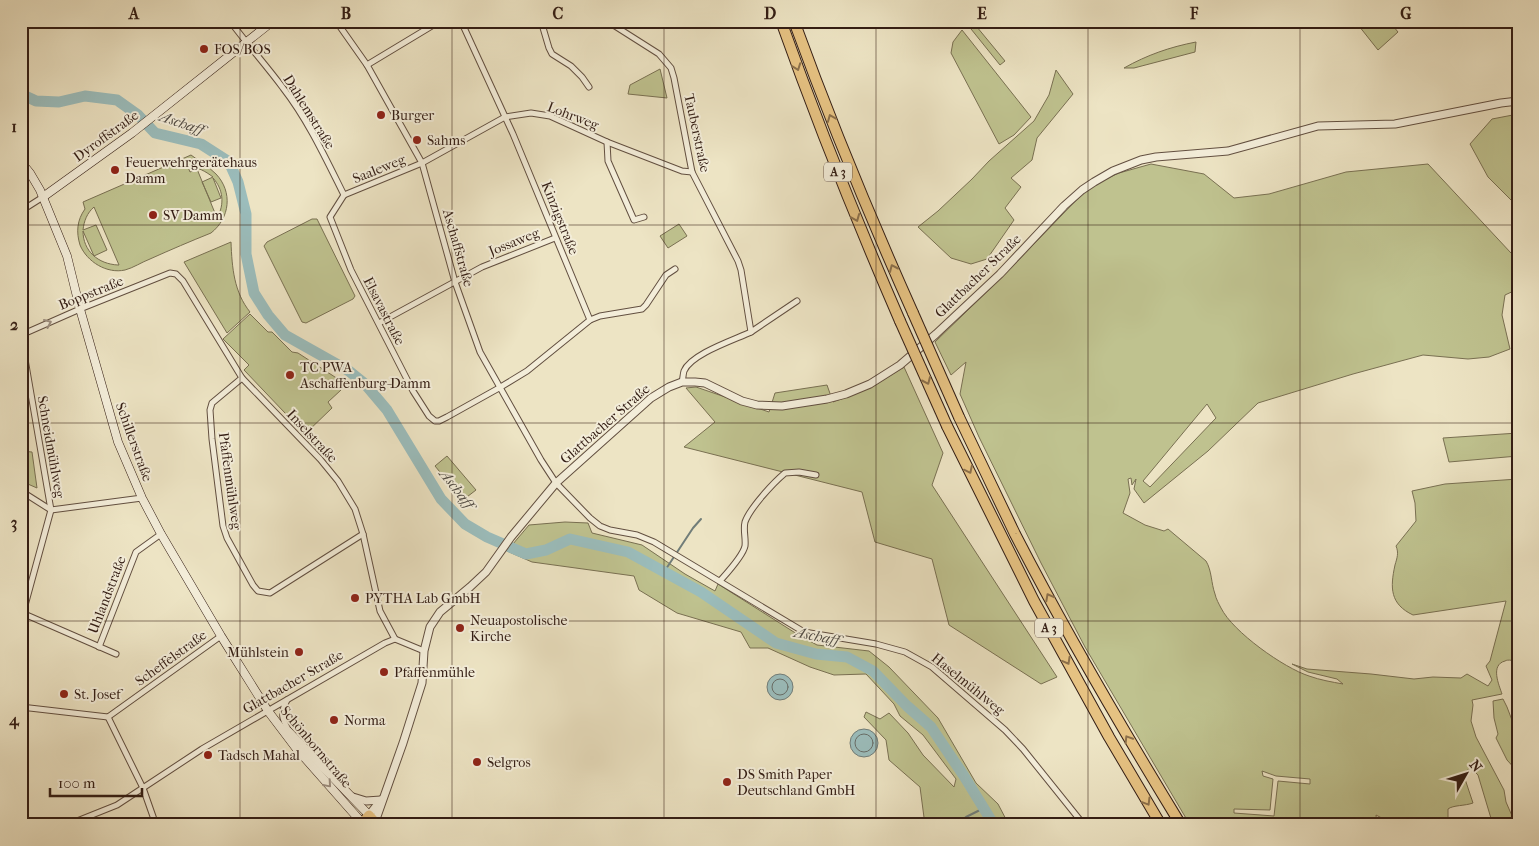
<svg xmlns="http://www.w3.org/2000/svg" width="1539" height="846" viewBox="0 0 1539 846" font-family="'IM FELL French Canon',serif">
  <style>
    .green { fill: #bfc28f; stroke: #797052; fill-rule: evenodd }
    .water { fill: #9bbdbc; stroke: #717d79 }
    .lines { fill: none; stroke-linecap: round; stroke-linejoin: round }
    .shore { stroke: #676d68; stroke-width: 1 }
    .stream { stroke: #717d79; stroke-width: 2 }
    .river { stroke: #9bbdbc; stroke-width: 11 }
    .minor-casing { stroke: #624f40; stroke-width: 7 }
    .tertiary-casing { stroke: #624f40; stroke-width: 9 }
    .secondary-casing { stroke: #331d14; stroke-width: 9 }
    .primary-casing { stroke: #331d14; stroke-width: 11 }
    .motorway-casing { stroke: #331d14; stroke-width: 12 }
    .minor { stroke: #f3edd9; stroke-width: 5 }
    .tertiary { stroke: #f3edd9; stroke-width: 7 }
    .secondary { stroke: #f3edd9; stroke-width: 8 }
    .primary { stroke: #e6c282; stroke-width: 9 }
    .motorway { stroke: #e6c282; stroke-width: 10 }
    .motorway-bridge-casing { stroke: #331d14; stroke-width: 12; stroke-linecap: butt }
    .motorway-bridge { stroke: #e6c282; stroke-width: 10 }
    .oneway { stroke: #8c704b }
    .oneway2 { stroke: #9d8f80 }
    .grid { fill: none; stroke: #331d14; stroke-width: 1; stroke-opacity: 0.55 }
    .poi-dot { fill: #8f2418; stroke: #f3edd9; stroke-width: 2 }
    .labels { text-anchor: middle; dominant-baseline: central; stroke-width: 4; stroke-linejoin: round; paint-order: stroke }
    .shield { fill: #f3edd9; stroke: #6d5b4f; stroke-width: 1 }
    .shield-label { font-size: 12px; font-weight: bold; fill: #331d14 }
    .poi-label { font-size: 14px; fill: #331d14; stroke: #f3edd9; text-anchor: start }
    .street-label { font-size: 14px; fill: #331d14; stroke: #f3edd9 }
    .water-label { font-size: 15px; font-style: italic; fill: #524d46; stroke: #f3edd9 }
    .neatline { fill: none; stroke: #331d14; stroke-width: 2 }
    .grid-label { font-size: 16px; text-anchor: middle; font-weight: bold; fill: #331d14 }
  </style>
  <rect width="100%" height="100%" fill="#ede4c4"/>
  <filter id="stains"><feTurbulence type="fractalNoise" baseFrequency=".004" numOctaves="4"/><feColorMatrix values="0 0 0 0 .2 0 0 0 0 .09 0 0 0 0 .02 0 0 0 .5 -.17"/></filter>
  <radialGradient id="worn" r=".72"><stop offset=".6" stop-color="#630" stop-opacity="0"/><stop offset="1" stop-color="#630" stop-opacity=".3"/></radialGradient>
  <!-- green -->
  <g class="green">
    <path d="M970,21H972L1005,61L1000,65L967,24Z"/>
    <path d="M1355,21H1389L1398,32L1378,50Z"/>
    <path d="M962,30L1031,117L1014,135L999,144L951,53L953,42Z"/>
    <path d="M1196,42L1195,52L1134,68H1124C1147,55 1170,47 1196,42Z"/>
    <path d="M660,69L667,98L628,94L630,85Z"/>
    <path d="M1056,70L1073,94L1037,138L1032,160L1011,178L1021,187L1005,208L1014,220L987,259L971,264L951,258L918,227L938,211L972,179L989,161L1034,121L1049,95Z"/>
    <path d="M1518,114V207L1488,177L1470,144L1492,119Z"/>
    <path d="M191,155C199,161 209,167 216,174C233,192 230,218 211,233C191,241 170,250 150,259C142,262 133,268 125,270C107,274 87,262 80,245C76,232 77,220 85,209L83,202ZM188,167C198,167 205,171 213,177L202,182L211,202L221,198L213,178C223,189 225,204 217,218L197,169L190,172ZM94,207L119,265H118C98,264 83,251 83,231L94,256L107,250L96,225L83,230C84,221 87,213 94,207Z"/>
    <path d="M1151,164L1204,174L1234,198L1269,194L1346,172L1428,164L1511,253L1518,258V289L1505,295L1502,315L1510,349L1489,357L1468,359L1423,355L1353,374L1258,403L1208,451L1144,503L1134,489L1136,479L1132,485L1131,478L1128,479L1130,493L1123,513L1145,525L1164,531L1168,529L1206,561C1212,571 1211,583 1215,594C1216,599 1219,604 1221,608C1233,632 1284,668 1309,676C1320,680 1332,682 1343,684L1337,679L1308,672L1292,664L1307,669L1371,674L1414,679L1433,677L1461,678L1467,674L1488,686L1492,680L1486,666L1490,661L1506,601L1413,615C1390,604 1390,588 1395,565C1397,558 1399,553 1396,546L1416,521L1415,503L1412,491L1445,484L1518,479V661C1514,661 1508,659 1505,661C1490,665 1499,685 1502,694L1472,700L1473,705L1471,721L1476,737L1504,790L1506,802L1516,825H1493L1478,775L1473,770H1467L1464,776L1473,803C1465,806 1453,805 1448,809V825H1395L1376,815L1377,825H1190L1085,647L1041,563L979,437L960,394L966,362L951,375L935,342L1003,276L1090,186L1119,173ZM1207,404L1216,418L1150,487L1143,481ZM1262,771L1276,776L1310,779V784L1278,781L1274,816L1234,813V809L1270,810L1273,779L1263,776Z"/>
    <path d="M312,219H317L355,296L353,299L306,323L302,322L264,246L267,242Z"/>
    <path d="M679,224L687,236L668,248L660,236Z"/>
    <path d="M231,242C232,268 234,292 250,312L227,333L184,262Z"/>
    <path d="M250,314L268,332H272L292,352L298,353L338,379L341,390L328,402L332,408L305,434L244,370L249,365L223,339Z"/>
    <path d="M904,367L943,453L932,485L1057,677L1041,684L949,625L932,559L875,542L862,492L684,447L715,422L686,388L696,387L769,412L775,393L827,385L833,402L870,388Z"/>
    <path d="M1518,433V456L1449,462L1443,438Z"/>
    <path d="M21,451L32,452L37,488L21,481Z"/>
    <path d="M447,456L476,490L463,500L435,466Z"/>
    <path d="M565,522L588,523L592,533L642,545L685,574L715,591L718,584L797,634L817,645L869,651L889,667L938,718L976,783L998,804L1009,825H925L920,787L889,760L886,740L864,717L866,712L880,719L889,713L908,733L923,755L954,787L956,779L923,735L900,716L894,704L866,674L834,675L810,667L768,648H750L741,632L677,613L639,590L634,576L532,562L507,551L529,525Z"/>
    <path d="M1503,699L1507,707L1518,736V772L1507,760L1496,738L1498,734L1494,718L1493,701Z"/>
  </g>
  <!-- water -->
  <g class="water">
    <circle cx="780" cy="687" r="13"/>
    <circle cx="864" cy="743" r="14"/>
  </g>
  <g class="lines">
    <!-- shore -->
    <g class="shore">
      <circle cx="780" cy="687" r="8"/>
      <circle cx="864" cy="743" r="9"/>
    </g>
    <!-- stream -->
    <g class="stream">
      <path d="M664,572L693,528L701,519"/>
      <path d="M955,825L966,817L984,808"/>
    </g>
    <!-- river -->
    <path class="river" d="M21,94L36,101L59,102L85,96L117,100L138,115L155,133L201,144L229,162L238,182L246,214V254L254,293L268,315L285,335L349,371L365,384L387,410L441,499L465,524L487,537L526,554L546,550L570,539L628,552L701,592L776,643L816,654L847,657L873,671L907,706L931,727L964,776L994,825"/>
    <defs>
      <g id="minor">
        <path d="M230,21C247,44 266,65 283,88C308,120 326,159 344,195"/>
        <path d="M336,21L367,65L422,163L455,282L480,352L541,460L556,483L590,518L600,526L610,530L637,535L654,542L804,632L876,644L905,652L932,667L1005,730L1023,749L1084,825"/>
        <path d="M461,21L513,134L590,320"/>
        <path d="M541,21L549,48L552,54L571,66L582,77L589,87"/>
        <path d="M607,21L659,54L671,68L674,78L692,172L738,261L741,270L751,332L797,301"/>
        <path d="M367,65L440,21"/>
        <path d="M607,142L608,161L634,220L644,217"/>
        <path d="M344,195L330,217L351,270L413,391L429,416L435,421H439L447,417L499,388L527,371L590,320L600,316L642,309L646,305L666,275L675,269"/>
        <path d="M344,195L422,163L505,117L531,113L550,116L607,142L682,171L692,172"/>
        <path d="M21,211L43,197"/>
        <path d="M379,323L482,267L555,238"/>
        <path d="M21,335L80,309L170,273L176,274L183,281L242,378L320,459L338,481L355,509L363,534L380,611L395,639"/>
        <path d="M21,336L51,510L21,620"/>
        <path d="M242,378L212,403L210,410L212,439L223,526L227,538L253,585L258,591L270,593L363,534"/>
        <path d="M682,382C683,379 683,374 684,371C691,354 734,340 751,332"/>
        <path d="M21,491L51,510L142,498"/>
        <path d="M720,581C727,573 743,556 745,546C746,538 743,530 745,522C750,508 773,483 785,473L799,472L816,475"/>
        <path d="M22,613L116,654"/>
        <path d="M99,647L136,552L161,534"/>
        <path d="M287,700C279,715 283,720 290,733"/>
        <path d="M21,707L108,717L221,636"/>
        <path d="M108,717L143,788L156,825"/>
        <path d="M67,825L117,805L202,749L385,643L395,639L424,651"/>
      </g>
      <g id="tertiary">
        <path d="M353,797L366,801L381,800"/>
        <path d="M369,815L381,800"/>
        <path d="M375,822L403,743L422,683L424,651L430,627L440,612L470,587L486,572L511,537L556,483L651,398L669,387L682,382H695L705,383L742,401L757,405L782,406L827,399L846,394L870,384L900,365L936,334L1000,274L1064,206L1082,190L1094,182L1113,171L1141,160L1156,157L1228,151L1318,126L1395,124L1501,103L1518,101"/>
      </g>
      <g id="secondary">
        <path d="M21,162L30,173L40,190L67,256L80,309L118,442L142,498L161,534L221,636L268,711L296,748L364,825"/>
        <path d="M43,197L132,133L273,21"/>
        <path d="M289,732L369,815"/>
      </g>
      <path id="primary" d="M360,825L369,815L378,825"/>
      <g id="motorway">
        <path d="M781,21C817,122 857,222 900,321"/>
        <path d="M794,21C830,120 870,217 913,313"/>
        <path d="M959,417C978,456 996,495 1015,534C1066,633 1123,730 1181,825"/>
        <path d="M947,426L1034,601L1109,737L1161,825"/>
      </g>
    </defs>
    <!-- minor casing -->
    <use href="#minor" class="minor-casing"/>
    <!-- tertiary casing -->
    <use href="#tertiary" class="tertiary-casing"/>
    <!-- secondary casing -->
    <use href="#secondary" class="secondary-casing"/>
    <!-- primary casing -->
    <use href="#primary" class="primary-casing"/>
    <!-- motorway casing -->
    <use href="#motorway" class="motorway-casing"/>
    <!-- minor -->
    <use href="#minor" class="minor"/>
    <!-- tertiary -->
    <use href="#tertiary" class="tertiary"/>
    <!-- secondary -->
    <use href="#secondary" class="secondary"/>
    <!-- primary -->
    <use href="#primary" class="primary"/>
    <!-- motorway -->
    <use href="#motorway" class="motorway"/>
    <defs>
      <g id="motorway-bridge">
        <path d="M913,313L959,417"/>
        <path d="M900,321L947,426"/>
      </g>
    </defs>
    <!-- motorway-bridge casing -->
    <use href="#motorway-bridge" class="motorway-bridge-casing"/>
    <!-- motorway-bridge -->
    <use href="#motorway-bridge" class="motorway-bridge"/>
  </g>
  <!-- one-way arrows -->
  <defs><path id="oneway-chevron" d="M-2-3.5L2.5 0L-2 3.5" fill="none" stroke-width="1.6" stroke-linecap="round" stroke-linejoin="round" transform="scale(1.25)"/></defs>
  <g class="oneway">
    <use href="#oneway-chevron" transform="translate(797 67) rotate(70)"/>
    <use href="#oneway-chevron" transform="translate(831 118) rotate(-112)"/>
    <use href="#oneway-chevron" transform="translate(856 218) rotate(68)"/>
    <use href="#oneway-chevron" transform="translate(893 268) rotate(-114)"/>
    <use href="#oneway-chevron" transform="translate(927 381) rotate(66)"/>
    <use href="#oneway-chevron" transform="translate(969 470) rotate(64)"/>
    <use href="#oneway-chevron" transform="translate(1049 597) rotate(-118)"/>
    <use href="#oneway-chevron" transform="translate(1067 661) rotate(61)"/>
    <use href="#oneway-chevron" transform="translate(1128 739) rotate(-122)"/>
    <use href="#oneway-chevron" transform="translate(1147 802) rotate(59)"/>
  </g>
  <g class="oneway2">
    <use href="#oneway-chevron" transform="translate(48 323) rotate(-24)"/>
    <use href="#oneway-chevron" transform="translate(328 784) rotate(49)"/>
  </g>
  <!-- grid -->
  <path class="grid" d="M240,21V825M452,21V825M664,21V825M876,21V825M1088,21V825M1300,21V825M21,225H1518M21,423H1518M21,621H1518"/>
  <!-- markers -->
  <g class="poi-dot">
    <circle cx="204" cy="49" r="5"/>
    <circle cx="381" cy="115" r="5"/>
    <circle cx="417" cy="140" r="5"/>
    <circle cx="115" cy="170" r="5"/>
    <circle cx="153" cy="215" r="5"/>
    <circle cx="290" cy="375" r="5"/>
    <circle cx="355" cy="598" r="5"/>
    <circle cx="460" cy="628" r="5"/>
    <circle cx="299" cy="652" r="5"/>
    <circle cx="384" cy="672" r="5"/>
    <circle cx="64" cy="694" r="5"/>
    <circle cx="334" cy="720" r="5"/>
    <circle cx="208" cy="755" r="5"/>
    <circle cx="477" cy="762" r="5"/>
    <circle cx="727" cy="782" r="5"/>
  </g>
  <g class="labels">
    <!-- shield labels -->
    <g class="shield">
      <rect x="824" y="162.5" width="28" height="19" rx="4"/>
      <rect x="1035" y="618.5" width="28" height="19" rx="4"/>
    </g>
    <g class="shield-label">
      <text x="838" y="172">A 3</text>
      <text x="1049" y="628">A 3</text>
    </g>
    <!-- poi labels -->
    <g class="poi-label">
      <text x="214" y="49">FOS/BOS</text>
      <text x="391" y="115">Burger</text>
      <text x="427" y="140">Sahms</text>
      <text x="125" y="162">Feuerwehrgerätehaus<tspan x="125" dy="16">Damm</tspan></text>
      <text x="163" y="215">SV Damm</text>
      <text x="300" y="367">TC PWA<tspan x="300" dy="16">Aschaffenburg-Damm</tspan></text>
      <text x="365" y="598">PYTHA Lab GmbH</text>
      <text x="470" y="620">Neuapostolische<tspan x="470" dy="16">Kirche</tspan></text>
      <text x="289" y="652" text-anchor="end">Mühlstein</text>
      <text x="394" y="672">Pfaffenmühle</text>
      <text x="74" y="694">St. Josef</text>
      <text x="344" y="720">Norma</text>
      <text x="218" y="755">Tadsch Mahal</text>
      <text x="487" y="762">Selgros</text>
      <text x="737" y="774">DS Smith Paper<tspan x="737" dy="16">Deutschland GmbH</tspan></text>
    </g>
    <!-- street labels -->
    <g class="street-label">
      <text transform="translate(309 112) rotate(58)">Dahlemstraße</text>
      <text transform="translate(573 116) rotate(21)">Lohrweg</text>
      <text transform="translate(697 133) rotate(78)">Tauberstraße</text>
      <text transform="translate(106 136) rotate(-36)">Dyroffstraße</text>
      <text transform="translate(379 169) rotate(-22)">Saaleweg</text>
      <text transform="translate(560 218) rotate(68)">Kinzigstraße</text>
      <text transform="translate(514 242) rotate(-22)">Jossaweg</text>
      <text transform="translate(458 248) rotate(74)">Aschaffstraße</text>
      <text transform="translate(978 276) rotate(-44)">Glattbacher Straße</text>
      <text transform="translate(91 293) rotate(-22)">Boppstraße</text>
      <text transform="translate(384 311) rotate(63)">Elsavastraße</text>
      <text transform="translate(605 424) rotate(-41)">Glattbacher Straße</text>
      <text transform="translate(312 436) rotate(47)">Inselstraße</text>
      <text transform="translate(134 442) rotate(70)">Schillerstraße</text>
      <text transform="translate(51 447) rotate(80)">Schneidmühlweg</text>
      <text transform="translate(230 481) rotate(82)">Pfaffenmühlweg</text>
      <text transform="translate(107 595) rotate(-69)">Uhlandstraße</text>
      <text transform="translate(171 658) rotate(-36)">Scheffelstraße</text>
      <text transform="translate(293 682) rotate(-30)">Glattbacher Straße</text>
      <text transform="translate(968 684) rotate(39)">Haselmühlweg</text>
      <text transform="translate(316 747) rotate(50)">Schönbornstraße</text>
    </g>
    <!-- water labels -->
    <g class="water-label">
      <text transform="translate(182 123) rotate(19)">Aschaff</text>
      <text transform="translate(457 489) rotate(52)">Aschaff</text>
      <text transform="translate(817 636) rotate(11)">Aschaff</text>
    </g>
  </g>
  <!-- margin -->
  <rect width="1539" height="846" fill="none" stroke="#ede4c4" stroke-width="55"/>
  <!-- north arrow -->
  <g transform="translate(1466 774) rotate(51)" stroke="#f3edd9" stroke-width="4" paint-order="stroke">
  <path d="M0-4L9 19L0 12L-9 19Z" fill="#331d14"/>
  <text y="-8" font-size="14" font-weight="bold" text-anchor="middle" fill="#331d14">N</text>
  </g>
  <!-- scale -->
  <path d="M50 788v8h92v-8" fill="none" stroke="#331d14" stroke-width="2.5"/>
  <text x="58" y="788" font-size="15" fill="#331d14" stroke="#f3edd9" stroke-width="4" paint-order="stroke">100 m</text>
  <rect x="28" y="28" width="1484" height="790" class="neatline"/>
  <g class="grid-label">
    <text x="134" y="19">A</text>
    <text x="346" y="19">B</text>
    <text x="558" y="19">C</text>
    <text x="770" y="19">D</text>
    <text x="982" y="19">E</text>
    <text x="1194" y="19">F</text>
    <text x="1406" y="19">G</text>
    <text x="14" y="132">1</text>
    <text x="14" y="330">2</text>
    <text x="14" y="528">3</text>
    <text x="14" y="725">4</text>
  </g>
  <rect width="100%" height="100%" filter="url(#stains)"/>
  <rect width="100%" height="100%" fill="url(#worn)"/>
</svg>
